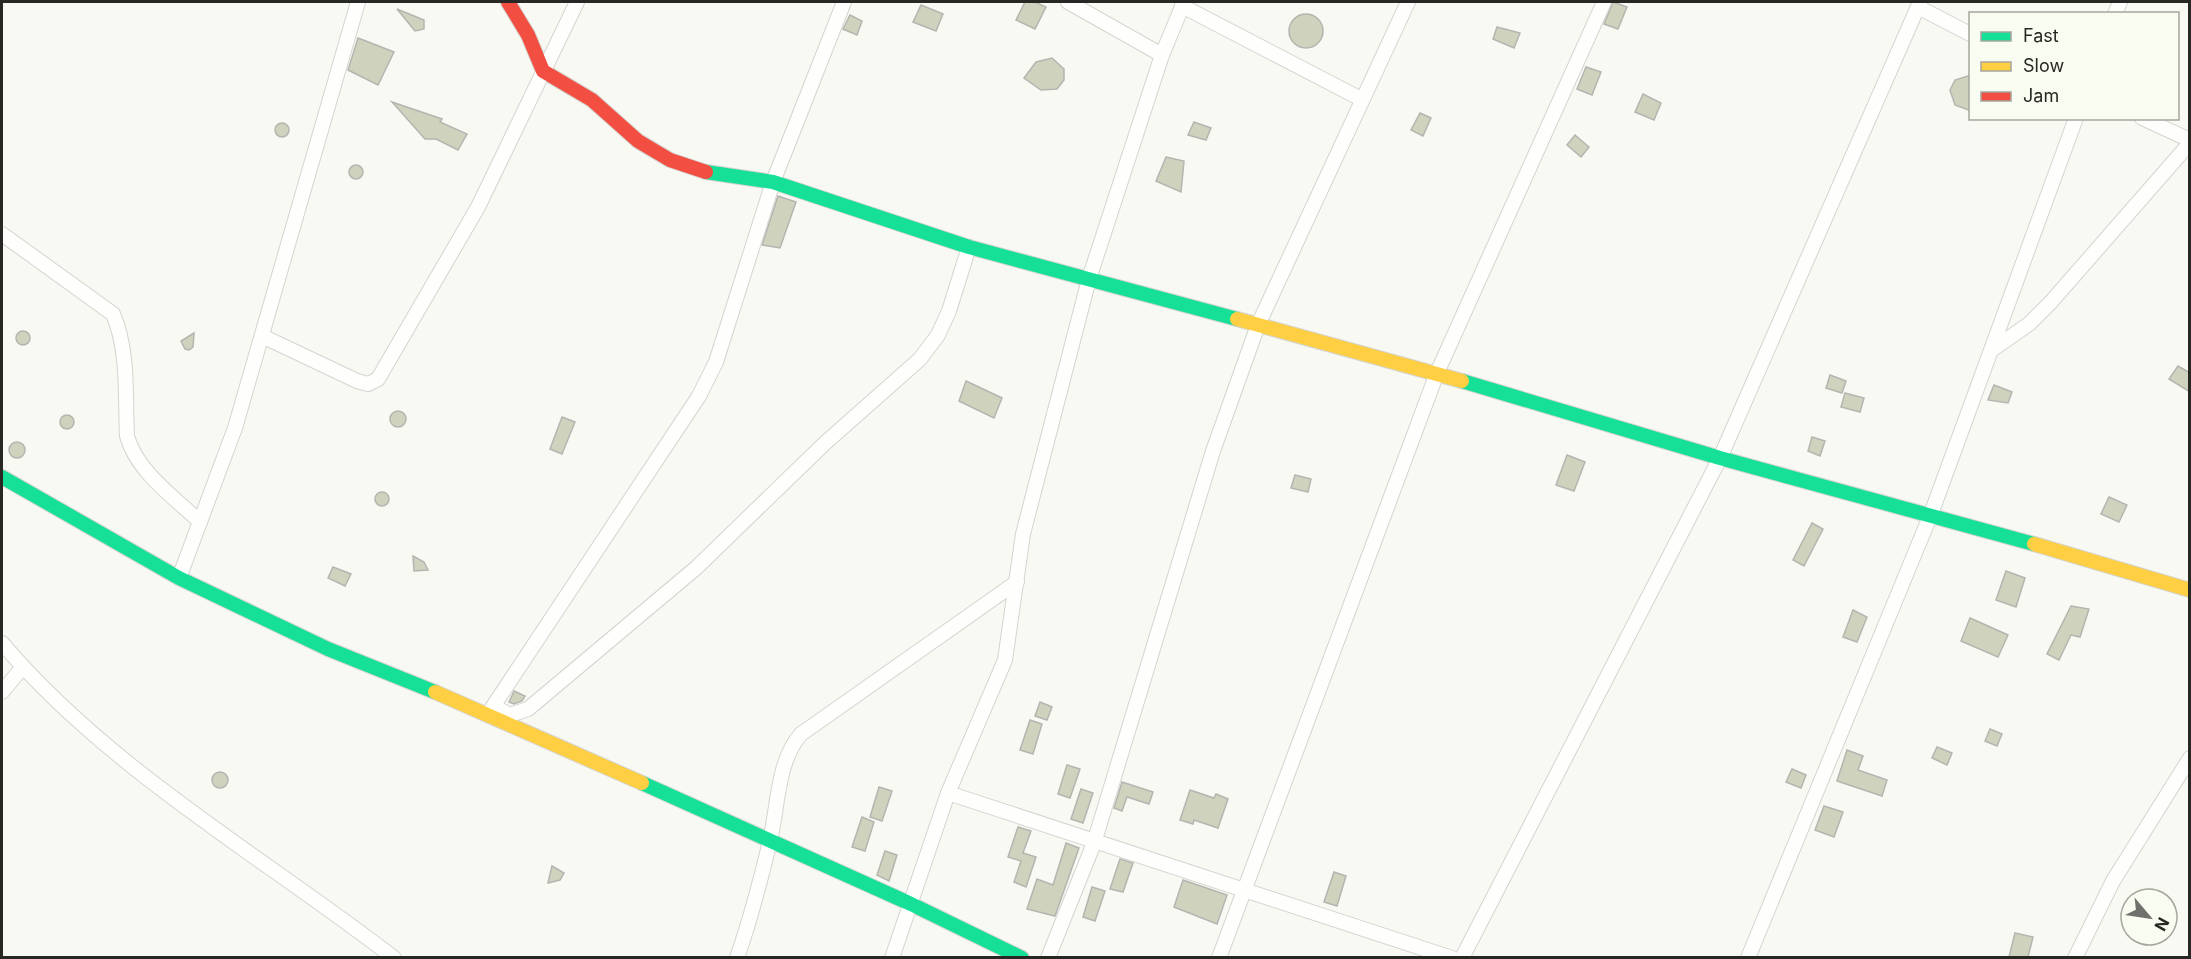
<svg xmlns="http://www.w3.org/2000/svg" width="2191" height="959" viewBox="0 0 2191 959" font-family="Inter,sans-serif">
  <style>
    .building { fill: #cfd3bd; stroke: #b4b5b0; stroke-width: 1.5 }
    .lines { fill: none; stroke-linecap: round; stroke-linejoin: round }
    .street-casing { stroke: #d4d4d0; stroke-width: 16 }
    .fast-casing { stroke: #d4d4d0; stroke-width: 16 }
    .slow-casing { stroke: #d4d4d0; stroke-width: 16 }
    .jam-casing { stroke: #d4d4d0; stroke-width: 16 }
    .street { stroke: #fefefd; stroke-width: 14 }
    .fast { stroke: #16e098; stroke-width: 14 }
    .slow { stroke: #ffcf43; stroke-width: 14 }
    .jam { stroke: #f24e42; stroke-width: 14 }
  </style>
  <rect width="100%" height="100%" fill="#f8f9f3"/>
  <!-- building -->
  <g class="building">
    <path d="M1025,2H1035L1046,7L1035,29L1016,20Z"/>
    <path d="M1613,2L1627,7L1618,29L1604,24Z"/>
    <path d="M921,5L943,14L936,31L913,22Z"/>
    <path d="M397,9L424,20V29L415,31Z"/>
    <circle cx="1306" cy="31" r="17"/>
    <path d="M850,15L862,21L857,35L843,29Z"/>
    <path d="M1497,27L1520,33L1514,48L1493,39Z"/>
    <path d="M358,38L394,52L378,85L348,70Z"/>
    <path d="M1052,58L1064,69V80L1057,89L1041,90L1024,78L1036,62Z"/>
    <path d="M1586,67L1601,72L1592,95L1577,89Z"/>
    <path d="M1971,75V111L1955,105L1950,90L1955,80Z"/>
    <path d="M1643,94L1661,103L1654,120L1635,112Z"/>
    <path d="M392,102L442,119L440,122L467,134L458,150L436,139H425Z"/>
    <path d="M1420,113L1431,118L1423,136L1411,130Z"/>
    <path d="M1194,122L1211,128L1206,140L1188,135Z"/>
    <circle cx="282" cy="130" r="7"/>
    <path d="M1575,135L1589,147L1581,157L1567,145Z"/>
    <path d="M1166,157L1184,161L1181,192L1156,181Z"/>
    <circle cx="356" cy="172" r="7"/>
    <path d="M778,196L796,202L780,248L762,245Z"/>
    <circle cx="23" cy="338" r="7"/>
    <path d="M194,333L193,347L189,350L185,349L181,341Z"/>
    <path d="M2178,366L2190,373V392L2169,379Z"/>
    <path d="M1830,375L1846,381L1842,393L1826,388Z"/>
    <path d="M966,381L1002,398L994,418L959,401Z"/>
    <path d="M1994,385L2012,392L2008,403L1988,400Z"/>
    <path d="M1845,393L1864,398L1860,412L1841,407Z"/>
    <circle cx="398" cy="419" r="8"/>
    <circle cx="67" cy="422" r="7"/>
    <path d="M562,417L575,422L562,454L550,449Z"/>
    <path d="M1812,437L1825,441L1820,456L1808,451Z"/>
    <circle cx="17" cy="450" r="8"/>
    <path d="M1567,455L1585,462L1574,491L1556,485Z"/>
    <path d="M1295,475L1311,479L1308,492L1291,488Z"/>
    <circle cx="382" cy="499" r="7"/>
    <path d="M2109,497L2127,505L2119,522L2101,514Z"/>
    <path d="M1812,523L1823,529L1804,566L1793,560Z"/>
    <path d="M413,556L424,562L428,570L414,571Z"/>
    <path d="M333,567L351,574L345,586L328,578Z"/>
    <path d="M2006,571L2025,578L2016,607L1996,600Z"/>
    <path d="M2071,606L2089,609L2080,637L2071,635L2059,660L2047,654Z"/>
    <path d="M1853,610L1867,617L1857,642L1843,637Z"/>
    <path d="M1970,618L2008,635L1998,657L1961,641Z"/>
    <path d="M514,691L525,696L522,701L514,704L509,702Z"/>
    <path d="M1040,702L1052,707L1047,720L1035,716Z"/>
    <path d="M1030,720L1042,724L1033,754L1020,750Z"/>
    <path d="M1990,729L2002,734L1997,746L1985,741Z"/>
    <path d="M1937,747L1952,753L1947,765L1932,758Z"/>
    <path d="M1847,750L1863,756L1858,770L1887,780L1882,796L1837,781Z"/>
    <path d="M1067,765L1080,769L1070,798L1058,794Z"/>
    <path d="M1792,769L1806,775L1801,788L1786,782Z"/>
    <circle cx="220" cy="780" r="8"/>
    <path d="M1122,782L1153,792L1149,804L1127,797L1122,811L1114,808Z"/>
    <path d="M879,787L892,791L882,821L870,817Z"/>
    <path d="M1081,789L1093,793L1083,823L1071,819Z"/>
    <path d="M1190,790L1214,798L1216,794L1228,799L1218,828L1194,820L1193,824L1180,820Z"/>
    <path d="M1824,806L1843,812L1834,837L1815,830Z"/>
    <path d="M862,817L874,822L865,851L852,847Z"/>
    <path d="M1018,827L1031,831L1023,853L1036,857L1026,887L1014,882L1021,861L1008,857Z"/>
    <path d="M1066,843L1079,848L1055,916L1027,909L1037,879L1053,885Z"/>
    <path d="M885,851L897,855L889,881L877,875Z"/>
    <path d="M1120,859L1133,863L1123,892L1110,889Z"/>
    <path d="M552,866L564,873L560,880L548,883Z"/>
    <path d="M1334,872L1346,876L1337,906L1324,902Z"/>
    <path d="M1183,880L1227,895L1217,924L1174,907Z"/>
    <path d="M1092,887L1105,891L1095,921L1083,917Z"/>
    <path d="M2015,933L2033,937L2028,957H2009Z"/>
  </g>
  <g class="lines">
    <defs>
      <g id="street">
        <path d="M1068,2L1162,55"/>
        <path d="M1182,6L1361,99"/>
        <path d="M1918,7L1970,34"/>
        <path d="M2115,14L2120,2"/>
        <path d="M2142,118L2190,140"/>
        <path d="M2,234L113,314C129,351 125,396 127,436C137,472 174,497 200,522"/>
        <path d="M262,336L357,381L368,384L378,379L478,207L577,2"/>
        <path d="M1993,349L2029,324L2051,302L2190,143"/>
        <path d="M179,578L235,428L358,2"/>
        <path d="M2,643C109,769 263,857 394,958"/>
        <path d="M2,692L22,668"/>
        <path d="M495,707L510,715L528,709L696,568L824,444L920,359L938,335L949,311L969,247"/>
        <path d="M488,714L699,396L716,362L773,182L844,2"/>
        <path d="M948,793L1005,660L1023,534L1089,279L1162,55L1184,2"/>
        <path d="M737,958C750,920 761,879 770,841C778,807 777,761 801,734L1017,582"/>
        <path d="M892,958L948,793L1452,958"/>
        <path d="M1048,958L1094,843L1213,451L1258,325L1408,2"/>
        <path d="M1219,958L1437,373L1604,2"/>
        <path d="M1462,958L1720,458L1920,2"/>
        <path d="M1748,958L1931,514L2076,118"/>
        <path d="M2075,958L2113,881L2190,758"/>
      </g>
      <g id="fast">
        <path d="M706,172L773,182L969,247L1237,319"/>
        <path d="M1462,381L1720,458L2034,544"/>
        <path d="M2,477L179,578L328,649L435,692"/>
        <path d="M642,783L911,904L1022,958"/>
      </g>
      <g id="slow">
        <path d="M1237,319L1462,381"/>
        <path d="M2034,544L2190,590"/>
        <path d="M435,692L642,783"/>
      </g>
      <path id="jam" d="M508,2L528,35L543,71L592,100L638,141L670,160L706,172"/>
    </defs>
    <!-- street casing -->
    <use href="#street" class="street-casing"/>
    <!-- fast casing -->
    <use href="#fast" class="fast-casing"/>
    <!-- slow casing -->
    <use href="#slow" class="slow-casing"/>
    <!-- jam casing -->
    <use href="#jam" class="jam-casing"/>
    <!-- street -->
    <use href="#street" class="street"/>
    <!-- fast -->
    <use href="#fast" class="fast"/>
    <!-- slow -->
    <use href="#slow" class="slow"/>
    <!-- jam -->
    <use href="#jam" class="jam"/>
  </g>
  <!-- border -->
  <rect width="2191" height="959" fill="none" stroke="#272823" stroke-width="6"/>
  <!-- legend -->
  <rect x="1969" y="12" width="210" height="108" fill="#f9fcf0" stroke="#a5a79e" stroke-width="1.5"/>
  <rect x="1981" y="32" width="30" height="9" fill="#16e098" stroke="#a5a79e" stroke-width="1.5"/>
  <text x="2023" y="42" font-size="18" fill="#272823">Fast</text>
  <rect x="1981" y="62" width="30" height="9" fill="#ffcf43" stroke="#a5a79e" stroke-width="1.5"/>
  <text x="2023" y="72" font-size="18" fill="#272823">Slow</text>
  <rect x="1981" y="92" width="30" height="9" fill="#f24e42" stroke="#a5a79e" stroke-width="1.5"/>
  <text x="2023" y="102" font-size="18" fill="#272823">Jam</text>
  <!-- north arrow -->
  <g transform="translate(2149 917) rotate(119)"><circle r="28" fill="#f9fcf0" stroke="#a5a79e" stroke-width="1.5"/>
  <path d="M0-4.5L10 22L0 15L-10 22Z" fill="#70716c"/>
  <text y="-9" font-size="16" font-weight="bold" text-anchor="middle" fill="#272823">N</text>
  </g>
</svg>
